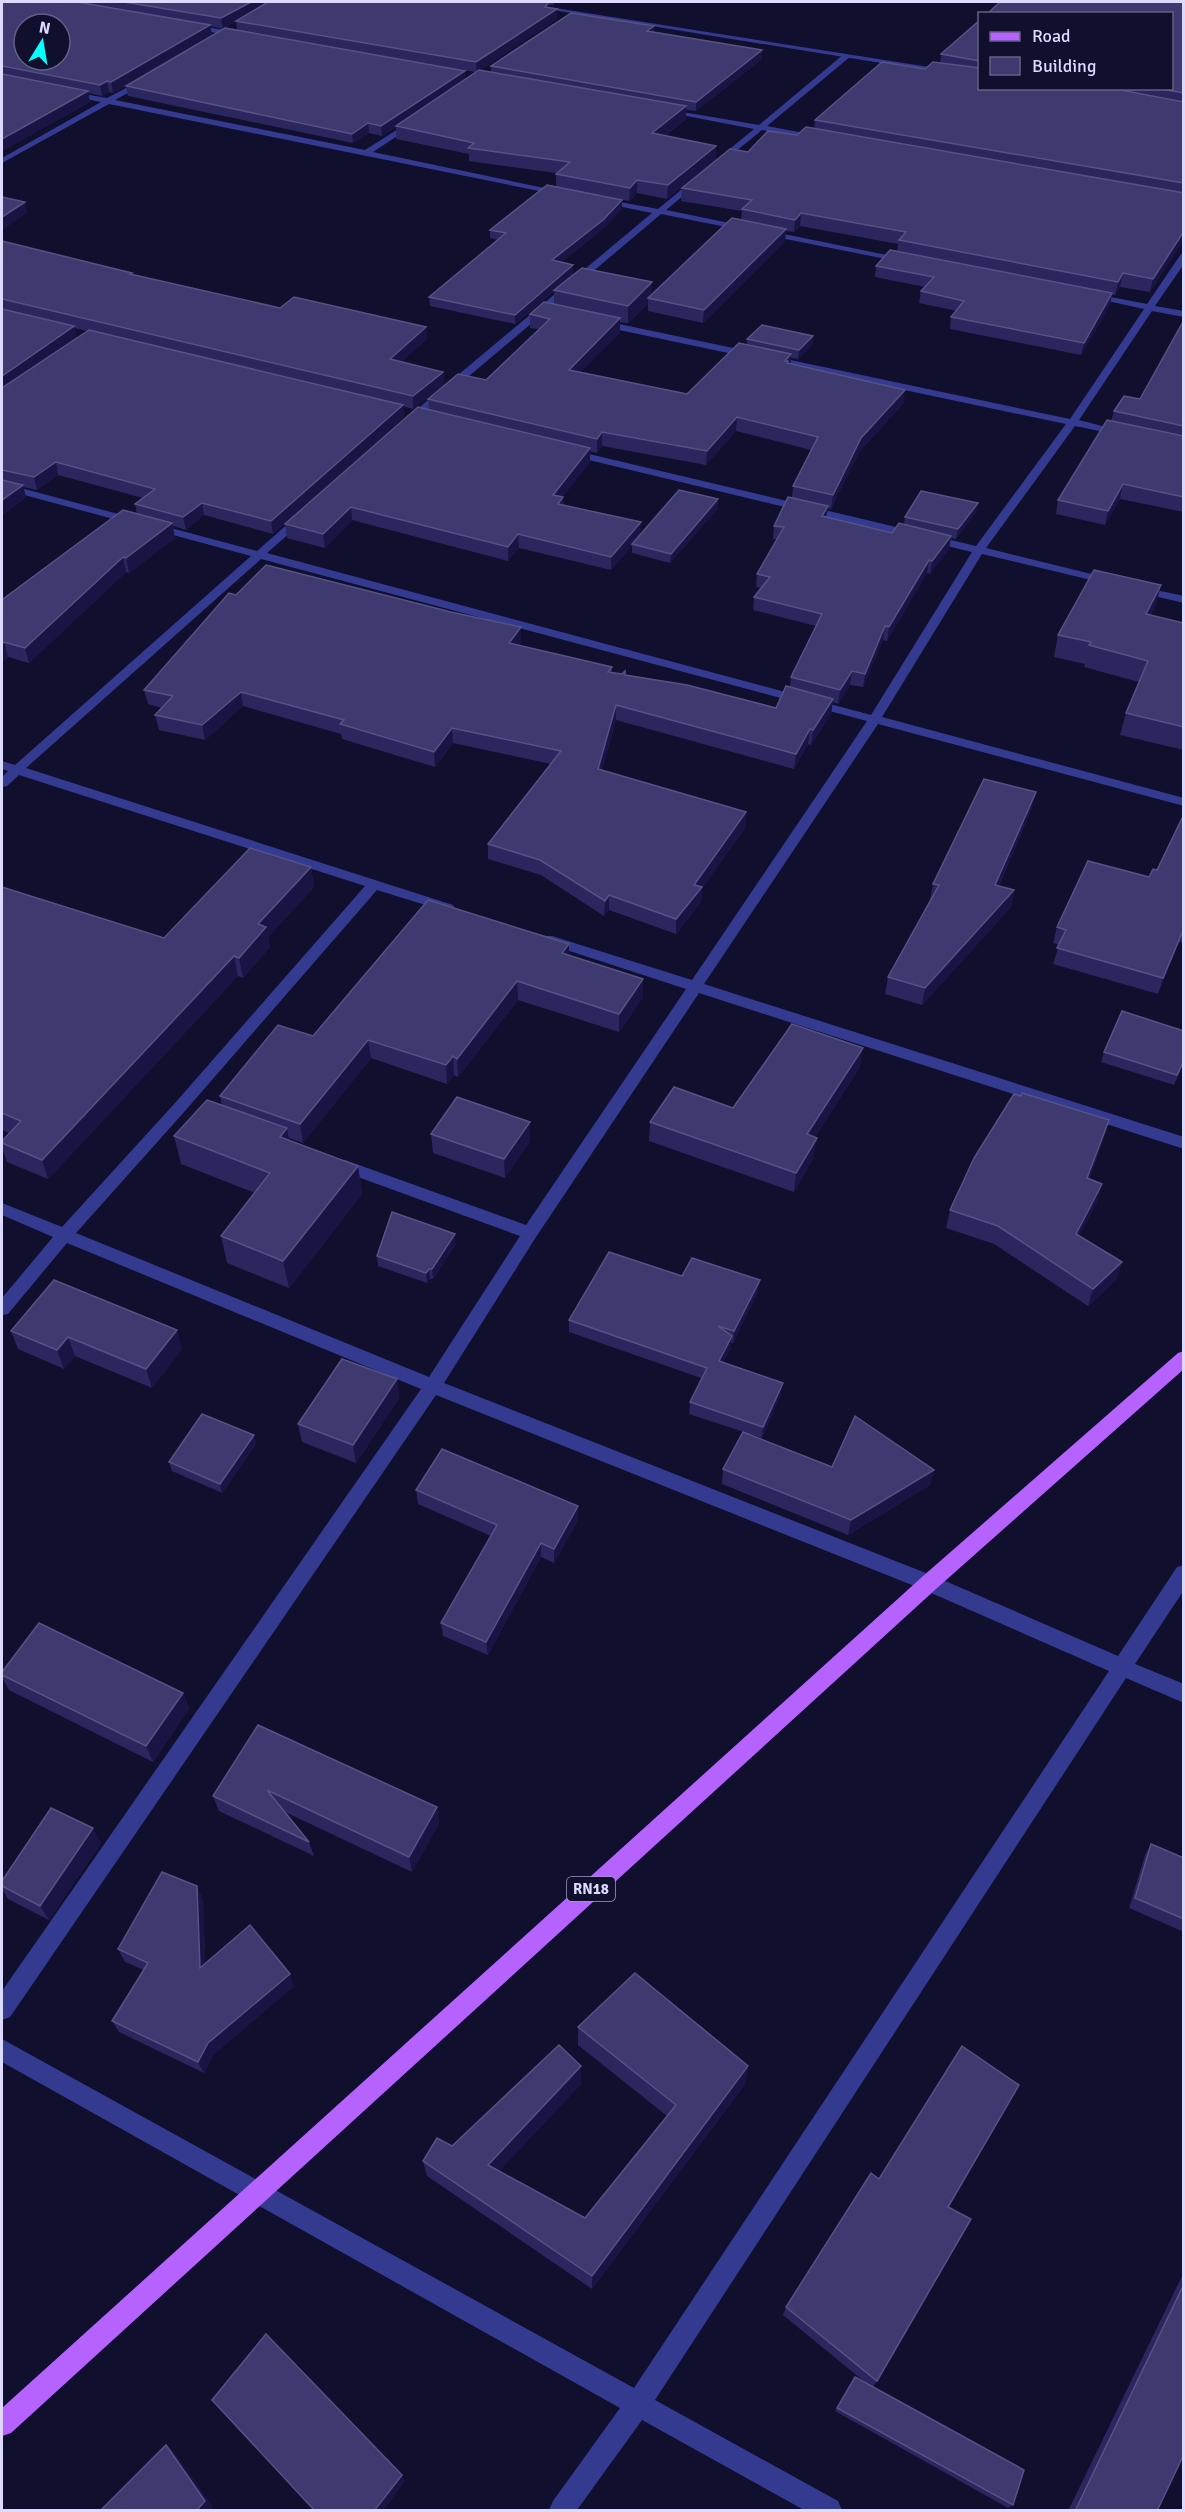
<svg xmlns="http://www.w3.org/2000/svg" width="1185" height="2512" viewBox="0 0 1185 2512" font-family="Signika,sans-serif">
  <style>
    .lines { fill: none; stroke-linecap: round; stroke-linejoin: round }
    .minor { fill: #353a91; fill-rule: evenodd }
    .tertiary { fill: #353a91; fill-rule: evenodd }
    .primary { fill: #b562ff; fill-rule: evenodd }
    .wall { fill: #2b265d; fill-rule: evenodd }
    .shaded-wall { fill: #191443 }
    .building { fill: #3e396f; stroke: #575285; stroke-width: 1.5; fill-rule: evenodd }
    .labels { text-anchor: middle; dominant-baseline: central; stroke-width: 6; stroke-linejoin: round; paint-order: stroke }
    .shield { fill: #110f2e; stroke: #9f9ec0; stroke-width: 1.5 }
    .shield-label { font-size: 15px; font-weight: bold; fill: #dcdbff }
  </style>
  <rect width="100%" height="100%" fill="#110f2e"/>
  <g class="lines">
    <!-- minor -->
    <g class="minor">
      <path d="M189,24L241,33L245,35L241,37L186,28Z"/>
      <path d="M844,54L851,56L767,126L820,136H823V140L762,130L718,166L715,165V161L754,129L661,111L665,109L759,125Z"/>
      <path d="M145,78L149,80L148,82L115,100L365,150L414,119H417V123L373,152L568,193L564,196L109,104L2,163V158L101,102L66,95V91L107,98Z"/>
      <path d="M698,176L701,177V181L666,210L911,260L906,263L661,214L411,425H403V421L652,213L598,202V198L658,209Z"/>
      <path d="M1184,253V264L1155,306L1184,311V317L1152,311L1079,420L1129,433L1124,436L1075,426L986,548L1116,580L1118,582L1112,585L982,554L882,717L1184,798V806L878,724L704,984L1184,1137V1149L699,993L536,1237L444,1383L936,1577L1118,1656L1177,1567L1184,1565V1590L1135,1664L1184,1684V1703L1126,1678L655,2400L838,2501L842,2510H804L642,2420L577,2510H549L553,2501L620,2408L2,2062V2039L634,2388L1109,1671L922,1589L436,1395L10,2017L2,2020V1991L421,1389L67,1243L8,1314L2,1315V1298L53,1237L2,1215V1203L62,1227L175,1103L365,886L19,775L7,786L2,787V777L8,771L2,769V761L15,765L251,556L2,489V483L257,551L299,514H307V518L267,553L871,715L972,552L568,455L563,452L568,449L976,546L1066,424L600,326L595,323L600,320L1070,419L1144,309L1085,296L1090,293L1147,304L1181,254ZM261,559L867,721L692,980L552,936H542L540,939L542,942L686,989L526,1225L345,1160H333L331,1164L333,1168L520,1236L429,1377L76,1233L185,1111L377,890L448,912L455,908L453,905L26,768Z"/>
      <path d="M1137,586L1184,596V603L1133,591V587Z"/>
    </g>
    <!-- tertiary -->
    <path class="tertiary" d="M503,2H517L980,75V79Z"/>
    <!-- primary -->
    <path class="primary" d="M1184,1351V1369L936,1589L11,2433L2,2436V2408L922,1577L1178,1353Z"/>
  </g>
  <!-- wall -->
  <g class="wall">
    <path d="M2,2H556L553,5H549V8L557,9V19L480,70L491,72V66L654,26V32L762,50V59L696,111L686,110V119L665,136L716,159L667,199L637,193L629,201L556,187V173L469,161V154L396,139V127L382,136L369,133L353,143L128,96L126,86L237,30L236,21L223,29L210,26L212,35L113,93L109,92L102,96L88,93L90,102L2,151ZM388,57L475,72L465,79Z"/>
    <path d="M1184,2V240L1150,292L1120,287L1115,295H1112L1110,305L1081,355L950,329L951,317L957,311L919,303L921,291L925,287L875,277L876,266L897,252L898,244L800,226L794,232L786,231L785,241L703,323L648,311V303L628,323L620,322V332L580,372L687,394L747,345V339L813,336L812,345L798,359L791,358L790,364L904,403L859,452L831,509L827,508L826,517L892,533L904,524L905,517L978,503L976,512L956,539L951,538L949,549L930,574L927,573L887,641L883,640L863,687L850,685L838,704L833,702L831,714L811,745L808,744L794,769L616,720L602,770L746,812L745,828L702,888L701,902L676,934L609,910L604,916L541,875L488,859V844L551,764L453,743L435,767L342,739L341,734L243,706L205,740L159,730L155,715L162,708L148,704L144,690L236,595L521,642L519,645L612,667V673L776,708L790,688L791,677L816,626L753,610L754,597L761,588L756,587L757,574L777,539H773L774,526L792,498L793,486L811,450L736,431L706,465L602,446L597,453L590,451V462L562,497L564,505L640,534L718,499V508L670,563L632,553V546L611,570L519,548L508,561L352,520L325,548L287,538L285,524L429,410L428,399L486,380L539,329L530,328V314L554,304V291L515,324L430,306L429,297L498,240L490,238V230L622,209L603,229L561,262L573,265V274L651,295L741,220L742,211L681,201L682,188L748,152L814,129L815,120L940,63L941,54L980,20V88H1172Z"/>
    <path d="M2,241L132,275L280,308L426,327L427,339L401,362L443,372L444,384L413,409L403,406L404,417L273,534L204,515L186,530L173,526L175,538L129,573L126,572L29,663L8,657L2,662L3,599L137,514L135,504L143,498L58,475L37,490L23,487L26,498L2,515ZM74,328L87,331L77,338Z"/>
    <path d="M1184,320V512L1120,499L1105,525L1056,514L1058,500L1111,421L1114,411L1140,399Z"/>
    <path d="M1161,585L1155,607L1151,615L1184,623V750L1120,735L1126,713L1139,682L1084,667L1085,664L1054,657L1058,635Z"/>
    <path d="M1032,808L999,886L1014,890L1011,907L922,1005L885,994L888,977L931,900H930L933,884Z"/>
    <path d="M1184,814V943L1179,942L1158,994L1053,964L1059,945L1053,943L1057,927L1149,877L1157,870Z"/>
    <path d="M311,867L314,887L268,937L270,947L243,978L238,976L48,1179L7,1162L2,1148V1141L9,1133L2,1130V887L164,938Z"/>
    <path d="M569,956L643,997L619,1032L518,1000L458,1077L454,1075L447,1084L371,1058L303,1143L289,1138V1140L358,1166L362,1194L289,1288L227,1263L221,1236L255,1193L181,1164L174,1136L222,1105L220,1096L313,1036Z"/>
    <path d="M1184,1031V1062L1174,1085L1101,1062L1104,1052Z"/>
    <path d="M860,1067L815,1137L814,1157L794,1192L649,1141L650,1122L733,1108Z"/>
    <path d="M1109,1120L1104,1138L1089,1179L1097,1202L1079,1236L1122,1262L1116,1280L1088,1306L994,1244L946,1228L950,1210Z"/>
    <path d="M431,1134L530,1141L505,1178L433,1153Z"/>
    <path d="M456,1244L433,1279H430L427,1283L378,1266L377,1256Z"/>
    <path d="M682,1276L758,1292L733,1343H731V1348L723,1362L781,1394L762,1438L689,1414L690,1402L701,1378L569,1332V1320Z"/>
    <path d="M11,1331L182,1349L152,1388L75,1356L64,1369L18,1349Z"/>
    <path d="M397,1379L399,1398L356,1463L302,1442L298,1424Z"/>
    <path d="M256,1444L222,1493L172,1471L169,1462Z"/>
    <path d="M832,1467L934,1470L930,1485L848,1535L722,1484L723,1469Z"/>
    <path d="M416,1490L578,1520L554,1563L541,1557L488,1655L443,1636L441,1623L491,1536L418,1504Z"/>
    <path d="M2,1672L183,1693L189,1709L153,1762L9,1690L2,1677Z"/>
    <path d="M258,1725L437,1807L439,1823L412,1872L285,1812L309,1842L314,1856L219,1811L213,1796Z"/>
    <path d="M101,1843L49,1920L8,1899L2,1889V1881Z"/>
    <path d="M1151,1844L1184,1858V1932L1129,1908L1145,1855Z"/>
    <path d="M203,1899L205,1963L294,1986L214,2054L204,2073L119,2032L112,2021L144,1970L125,1962L118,1949Z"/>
    <path d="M578,2027L748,2066L745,2084L592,2289L427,2176L423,2161L452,2146L581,2084L499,2171L585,2218L667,2116L578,2045Z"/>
    <path d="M879,2179L948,2207L877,2381L873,2387L1013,2505L1008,2508L835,2411L855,2377L866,2383L783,2315L786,2307Z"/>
    <path d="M1184,2272V2454L1157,2511H1068Z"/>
  </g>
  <!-- shaded-wall -->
  <g class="shaded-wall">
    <path d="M251,2H269L223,29L221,18Z"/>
    <path d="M549,2V12L557,9V19L477,73L476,62L545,7Z"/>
    <path d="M210,25L212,35L113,93L111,82Z"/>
    <path d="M654,26L653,34L647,31Z"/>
    <path d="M762,50V59L696,111V102Z"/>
    <path d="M465,71V80L382,136L381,126Z"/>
    <path d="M107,81L109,92L102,96L100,85Z"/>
    <path d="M88,91L90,102L2,151V139Z"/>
    <path d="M686,106V119L651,146L652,133Z"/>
    <path d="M368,123L369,133L353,143L352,134Z"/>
    <path d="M716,146V159L667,199L668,185Z"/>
    <path d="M637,180V193L629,201L630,188Z"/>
    <path d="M622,200V209L603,229L552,269V260Z"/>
    <path d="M25,202L27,213L2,230V217Z"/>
    <path d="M801,213L800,226L794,232L795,220Z"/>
    <path d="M786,229L785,241L703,323L704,310Z"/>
    <path d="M1184,231V240L1150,292L1153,279Z"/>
    <path d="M573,265V274L515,324V315Z"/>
    <path d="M1123,273L1120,287L1115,295L1118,282Z"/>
    <path d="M652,282L651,299L648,298V303L628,323V306Z"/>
    <path d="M1112,293L1110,305L1081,355L1084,343Z"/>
    <path d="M620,318V332L570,383L569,370Z"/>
    <path d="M74,326L77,338L2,391V376Z"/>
    <path d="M426,327L427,339L391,371L390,359Z"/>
    <path d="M813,336L812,345L798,359L799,350Z"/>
    <path d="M791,354L790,368L785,361Z"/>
    <path d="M443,372L444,384L413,409V396Z"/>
    <path d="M905,390L904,403L859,452L831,509L833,495L861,438Z"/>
    <path d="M403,405L404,417L273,534L271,521Z"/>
    <path d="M737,417L736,431L706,465L707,451Z"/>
    <path d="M602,432V446L597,453V439Z"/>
    <path d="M590,448V462L553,509V495Z"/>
    <path d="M56,462L58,475L37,490L34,477Z"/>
    <path d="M1123,484L1120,499L1105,525L1108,511Z"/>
    <path d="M23,485L26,498L2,515V500Z"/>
    <path d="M563,497L564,511L558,504Z"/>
    <path d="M718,499V508L670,563L671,554Z"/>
    <path d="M202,503L204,515L186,530L183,517Z"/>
    <path d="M978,503L976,512L956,539L958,529Z"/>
    <path d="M828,506L826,519L822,516Z"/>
    <path d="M351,507L352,520L325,548L323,534Z"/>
    <path d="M641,522L640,536L632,544V546L611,570V557Z"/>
    <path d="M172,523L175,538L129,573L126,558Z"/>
    <path d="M518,534L519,548L508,561V547Z"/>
    <path d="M951,536L949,549L930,574L932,561Z"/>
    <path d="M123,557L126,572L29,663L25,648Z"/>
    <path d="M929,560L927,573L887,641L889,627Z"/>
    <path d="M1161,585L1155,607L1141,636L1146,614Z"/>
    <path d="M885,626L883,640L863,687L865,674Z"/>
    <path d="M521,627V642L509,657V643Z"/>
    <path d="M4,642L8,657L2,662V644Z"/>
    <path d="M852,671L850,685L838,704L840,690Z"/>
    <path d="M241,692L243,706L205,740L202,725Z"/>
    <path d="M833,699L831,714L811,745L813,730Z"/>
    <path d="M616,705V720L598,784V769Z"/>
    <path d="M452,728L453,743L435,767L434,752Z"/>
    <path d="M810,729L808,744L794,769L796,754Z"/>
    <path d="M1036,792L1032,808L992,901L995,885Z"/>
    <path d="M746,812L745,828L702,888L701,902L676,934V919L694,885Z"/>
    <path d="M311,867L314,887L268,937L270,947L243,978L239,958L258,924Z"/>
    <path d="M1014,890L1011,907L922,1005L925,988Z"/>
    <path d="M609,895V910L604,916L605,901Z"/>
    <path d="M1184,928L1179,942L1158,994L1163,978Z"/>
    <path d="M569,944V963L562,953Z"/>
    <path d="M234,956L238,976L48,1179L42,1160Z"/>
    <path d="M643,979V997L619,1032V1014Z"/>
    <path d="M517,981L518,1000L458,1077L457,1059Z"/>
    <path d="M368,1040L371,1058L303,1143L300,1124Z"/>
    <path d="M863,1048L860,1067L805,1153L807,1134Z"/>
    <path d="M453,1056L454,1075L447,1084L446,1065Z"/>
    <path d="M1109,1120L1104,1138L1082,1196L1087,1178Z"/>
    <path d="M530,1122V1141L505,1178L504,1159Z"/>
    <path d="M287,1128L292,1156L280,1137Z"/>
    <path d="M817,1138L814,1157L794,1192L796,1173Z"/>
    <path d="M358,1166L362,1194L289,1288L283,1261Z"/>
    <path d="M1102,1184L1097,1202L1071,1252L1076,1234Z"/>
    <path d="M455,1234L456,1244L433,1279L432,1269Z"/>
    <path d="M1122,1262L1116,1280L1088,1306L1093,1289Z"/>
    <path d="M429,1269L430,1279L427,1283L426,1273Z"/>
    <path d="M760,1280L758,1292L733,1343L734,1331Z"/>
    <path d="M177,1330L182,1349L152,1388L146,1369Z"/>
    <path d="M732,1336L731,1348L718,1373L719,1361Z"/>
    <path d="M68,1337L75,1356L64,1369L57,1350Z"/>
    <path d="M397,1379L399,1398L356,1463L353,1445Z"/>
    <path d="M783,1383L781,1394L762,1438L763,1427Z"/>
    <path d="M254,1435L256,1444L222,1493L220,1484Z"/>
    <path d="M934,1470L930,1485L848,1535L851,1520Z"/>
    <path d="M578,1506V1520L554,1563V1549Z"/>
    <path d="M541,1543V1557L488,1655L486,1642Z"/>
    <path d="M183,1693L189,1709L153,1762L146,1746Z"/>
    <path d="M437,1807L439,1823L412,1872L409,1857Z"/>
    <path d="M93,1828L101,1843L49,1920L40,1906Z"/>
    <path d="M197,1886L203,1899L206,1980L200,1968Z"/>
    <path d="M290,1974L294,1986L214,2054L204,2073L198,2062L208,2043Z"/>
    <path d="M581,2066V2084L490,2181L488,2165Z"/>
    <path d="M748,2066L745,2084L592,2289V2276Z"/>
    <path d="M166,2445L174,2452L213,2507L209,2511H196Z"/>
    <path d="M402,2475L405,2481L383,2511H374Z"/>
  </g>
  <!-- building -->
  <g class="building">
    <path d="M2,2H77L210,25L111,82L107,81L100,85L2,66ZM24,24H60V60H24Z"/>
    <path d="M124,2H251L221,18Z"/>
    <path d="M268,2H549L545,7L557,9L476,62L236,21Z"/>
    <path d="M1000,2H1184V93L1157,88H1172V14H987Z"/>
    <path d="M571,13L654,26L647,31L762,50L696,102L491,66Z"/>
    <path d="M980,20V61L941,54Z"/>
    <path d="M225,28L465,71L381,126L368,123L352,134L126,86Z"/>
    <path d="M882,62L925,69L933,62L980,68V88H1110L1184,102V183L815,120Z"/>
    <path d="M479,70L686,106L652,133L716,146L668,185L637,180L630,188L556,174L570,162L468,148L474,143L396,126Z"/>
    <path d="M2,74L88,91L2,139Z"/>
    <path d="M806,127L1184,193V231L1153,279L1123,273L1118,282L899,240L906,232L801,213L795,220L742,209L752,200L682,188L730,149L748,152L768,131L797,135Z"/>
    <path d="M547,185L622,200L603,220L552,260L573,265L515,315L429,297L506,233L490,230Z"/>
    <path d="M2,197L25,202L2,217Z"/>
    <path d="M732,218L786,229L704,310L648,298Z"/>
    <path d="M2,241L132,273L130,274L280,308L294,297L426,327L390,359L443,372L413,396L2,299Z"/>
    <path d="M890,250L1112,293L1084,343L951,317L964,301L921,291L934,277L876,266Z"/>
    <path d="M582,268L652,282L628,306L554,290Z"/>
    <path d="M544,302L620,318L569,370L687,394L739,343L791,354L785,361H788L787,363L905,390L861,438L833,495L793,486L818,437L737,417L707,451L602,432L597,439L428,399L458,374L486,380L550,319L530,314Z"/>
    <path d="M2,309L74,326L2,376Z"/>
    <path d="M1184,320V426L1114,411L1124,396L1140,399Z"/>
    <path d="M762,325L813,336L799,350L747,339Z"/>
    <path d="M89,330L403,405L271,521L202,503L183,517L135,504L155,489L56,462L34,477L2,470V388Z"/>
    <path d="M418,407L590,448L553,495L563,497L558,504L641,522L611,557L518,534L508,547L351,507L323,534L285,524Z"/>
    <path d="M1107,420L1184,436V497L1123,484L1108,511L1058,500Z"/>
    <path d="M2,480L23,485L2,500Z"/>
    <path d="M679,490L718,499L671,554L632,544Z"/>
    <path d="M921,491L978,503L958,529L905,517Z"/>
    <path d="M788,497L828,506L822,516L892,533L899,523L951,536L932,561L929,560L889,627L885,626L865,674L852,671L840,690L791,677L822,614L754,597L770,577L757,574L784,527L774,526Z"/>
    <path d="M123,510L172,523L126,558L123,557L25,648L4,642L2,644V599H3Z"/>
    <path d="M266,565L451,612L521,627L509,643L612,667L608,672L622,674L625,671V675L687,685L776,708L786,686L833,699L813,730L810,729L796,754L616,705L598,769L746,812L694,885L702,887L676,919L609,895L605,901L540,860L488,844L561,751L452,728L434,752L340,724L344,720L241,692L202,725L155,715L173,696L144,690L229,593L236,595Z"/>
    <path d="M1094,570L1161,585L1146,614L1184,623V727L1126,713L1148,661L1089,645L1091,642L1058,635Z"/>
    <path d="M984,779L1036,792L995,885L1014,890L925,988L888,977L939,885L933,884Z"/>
    <path d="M1184,814V928L1163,978L1057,948L1066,930L1057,927L1088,861L1149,877L1153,869L1157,870Z"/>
    <path d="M250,848L311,867L258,924L266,927L239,958L234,956L42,1160L2,1143V1141L21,1121L2,1113V887L164,938Z"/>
    <path d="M428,900L569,944L562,953L643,979L619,1014L517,981L457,1059L453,1056L446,1065L368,1040L300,1124L220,1096L278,1025L313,1036Z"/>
    <path d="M1122,1011L1184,1031V1060L1177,1075L1104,1052Z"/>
    <path d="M792,1024L863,1048L807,1134L817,1138L796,1173L650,1122L674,1087L733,1108Z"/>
    <path d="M1022,1093L1109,1120L1087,1178L1102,1184L1076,1234L1122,1262L1093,1289L998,1226L950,1210L974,1158L1014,1094L1021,1096Z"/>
    <path d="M457,1097L530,1122L504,1159L431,1134Z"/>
    <path d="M207,1100L287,1128L280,1137L358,1166L283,1261L221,1236L270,1173L174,1136Z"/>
    <path d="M392,1212L455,1234L432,1269H429L426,1273L377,1256Z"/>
    <path d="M609,1252L682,1276L692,1258L760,1280L734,1331L718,1326L732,1336L719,1361L783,1383L763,1427L690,1402L707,1368L569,1320Z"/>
    <path d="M54,1280L177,1330L146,1369L68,1337L57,1350L11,1331Z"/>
    <path d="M342,1359L397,1379L353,1445L298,1424Z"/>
    <path d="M202,1414L254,1435L220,1484L169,1462Z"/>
    <path d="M855,1416L934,1470L851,1520L723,1469L743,1432L832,1467Z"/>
    <path d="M442,1449L578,1506L554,1549L541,1543L486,1642L441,1623L497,1525L416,1490Z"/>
    <path d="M39,1623L183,1693L146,1746L2,1675V1672Z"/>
    <path d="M258,1725L437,1807L409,1857L267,1790L309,1842L213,1796Z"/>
    <path d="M51,1808L93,1828L40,1906L2,1886V1881Z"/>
    <path d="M1151,1844L1184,1858V1919L1135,1898Z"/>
    <path d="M162,1872L197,1886L200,1968L250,1925L290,1974L208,2043L198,2062L112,2021L148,1963L118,1949Z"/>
    <path d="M635,1973L748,2066L592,2276L423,2161L437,2138L452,2146L559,2045L581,2066L488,2165L585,2218L676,2105L578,2027Z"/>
    <path d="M962,2046L1019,2085L948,2207L971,2219L877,2381L786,2307L871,2173L879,2179Z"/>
    <path d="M1184,2284V2454L1157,2511H1075Z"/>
    <path d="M266,2334L402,2475L374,2511H315L212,2400Z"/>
    <path d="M855,2377L1024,2470L1013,2505L837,2408Z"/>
    <path d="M166,2445L205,2501L196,2511H100Z"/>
  </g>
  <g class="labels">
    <!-- shield labels -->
    <rect class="shield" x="567" y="1877" width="48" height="24" rx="4.5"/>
    <g class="shield-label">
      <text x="591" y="1889">RN18</text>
    </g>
  </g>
  <!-- border -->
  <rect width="1185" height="2512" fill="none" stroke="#dcdbff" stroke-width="6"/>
  <!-- legend -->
  <rect x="978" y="12" width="195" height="78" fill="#110f2e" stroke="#626182" stroke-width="1.5"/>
  <rect x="990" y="32" width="30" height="9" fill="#b562ff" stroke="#626182" stroke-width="1.5"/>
  <text x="1032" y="42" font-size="18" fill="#dcdbff">Road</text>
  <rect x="990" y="57" width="30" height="18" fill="#3e396f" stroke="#626182" stroke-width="1.5"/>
  <text x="1032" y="72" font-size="18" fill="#dcdbff">Building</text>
  <!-- north arrow -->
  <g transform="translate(42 42) rotate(11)"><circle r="28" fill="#110f2e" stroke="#626182" stroke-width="1.5"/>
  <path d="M0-4.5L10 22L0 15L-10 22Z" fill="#07feff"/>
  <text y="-9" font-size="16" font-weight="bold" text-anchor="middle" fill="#dcdbff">N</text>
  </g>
</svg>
